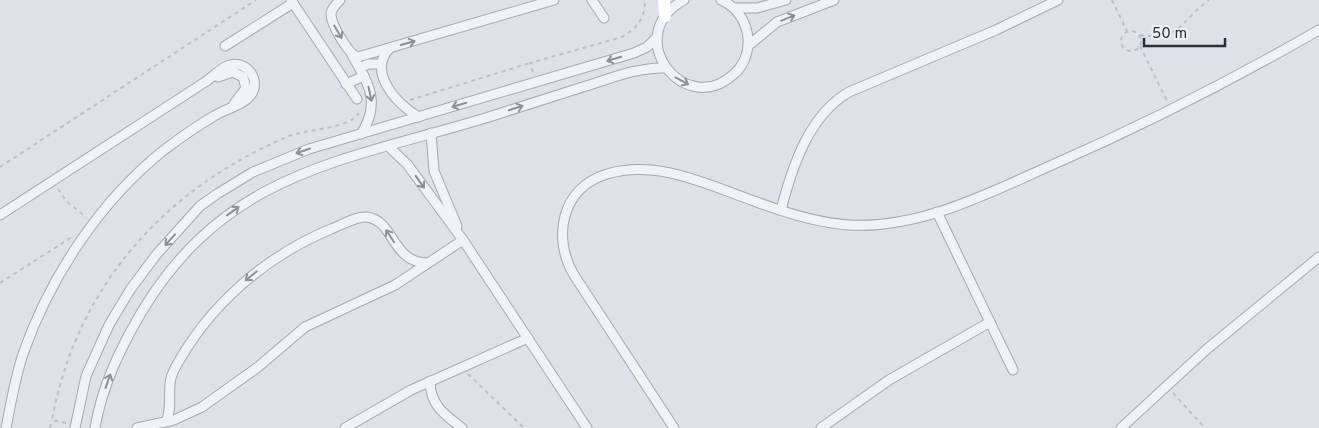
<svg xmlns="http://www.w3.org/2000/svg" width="1319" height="428" viewBox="0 0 1319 428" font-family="Overpass,sans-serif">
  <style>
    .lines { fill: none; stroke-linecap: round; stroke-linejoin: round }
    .street-casing { stroke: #a5a8b1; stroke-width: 11 }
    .path { stroke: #bdbfc6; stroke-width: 2; stroke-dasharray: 4 4; stroke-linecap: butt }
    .street { stroke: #f1f2f6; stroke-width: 9 }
    .secondary { stroke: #fff; stroke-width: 12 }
    .oneway { stroke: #8d909a }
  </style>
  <rect width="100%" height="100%" fill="#dfe1e7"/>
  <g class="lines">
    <defs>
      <g id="street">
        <path d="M291,0L357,99"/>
        <path d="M340,0C336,4 332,8 331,13C330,23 348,54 358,57L554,0"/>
        <path d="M592,0L604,18"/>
        <path d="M684,0C620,35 684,120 734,74C744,65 749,52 748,39C747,22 737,7 721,0"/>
        <path d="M734,8H757L786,0"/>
        <path d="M749,45L777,22L834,0"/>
        <path d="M225,46L293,3"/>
        <path d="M390,48C366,71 398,106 419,117"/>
        <path d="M352,55C369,84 381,103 361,134"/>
        <path d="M360,68L368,64H381"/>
        <path d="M218,77L233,72L243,77L246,88L234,104"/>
        <path d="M346,84L364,76"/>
        <path d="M431,133L434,171L457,226"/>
        <path d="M388,146L407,164L463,240L587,428"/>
        <path d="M781,210C792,167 809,115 849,92L996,30L1058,0"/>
        <path d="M937,212L1013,370"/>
        <path d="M0,215L205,82C213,77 221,67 230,65C248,60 262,82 250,96C243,105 225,109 214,116C197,126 180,138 164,150C100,201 50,277 23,354C15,378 11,403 6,428"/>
        <path d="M430,381C430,405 445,415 462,428"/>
        <path d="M166,422C174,405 165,387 174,370C208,306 264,257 331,229C342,225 356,216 367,217C395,221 391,262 427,263"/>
        <path d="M75,428L86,376L109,325L130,290L156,255L200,206L217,194L253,172L309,149L634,53L647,47L657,37"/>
        <path d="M95,428C102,386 120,349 141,313C227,169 347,161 492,116C523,106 554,96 586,86C612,78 638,67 666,68"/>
        <path d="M137,428L174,420L202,407L258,367L305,327L395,285L463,240"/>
        <path d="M345,428L411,390L528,338"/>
        <path d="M674,428L574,275C552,238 561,188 607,174C658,159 708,185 754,201C783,212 817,223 849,225C920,229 989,193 1052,165C1144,125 1232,80 1319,30"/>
        <path d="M821,428L889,380L990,322"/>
        <path d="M1121,428L1207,349L1319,257"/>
      </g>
    </defs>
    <!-- street casing -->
    <use href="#street" class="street-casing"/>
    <!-- path -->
    <g class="path">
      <path d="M1112,0L1127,31"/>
      <circle cx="1131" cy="41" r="10"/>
      <path d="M1140,35C1181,41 1180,21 1209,0"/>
      <path d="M1140,46L1167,101"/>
      <path d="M533,72L530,63L622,37C637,28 645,19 645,0"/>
      <path d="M410,100L530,63"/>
      <path d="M0,167L256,0"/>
      <path d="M58,189L66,201L86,217"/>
      <path d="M0,283L72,237"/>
      <path d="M468,374L524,428"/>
      <path d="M1173,393L1205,428"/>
      <path d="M66,423L52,420C76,287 165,188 289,136C307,129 349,129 359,113"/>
      <path d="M50,428L52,420"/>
    </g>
    <!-- street -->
    <use href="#street" class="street"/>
    <!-- secondary -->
    <path class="secondary" d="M664,0L665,16"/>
  </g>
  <!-- one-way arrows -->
  <defs><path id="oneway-shaft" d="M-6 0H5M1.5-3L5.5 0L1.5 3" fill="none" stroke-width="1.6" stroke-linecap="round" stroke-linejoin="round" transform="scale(1.25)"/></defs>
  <g class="oneway">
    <use href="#oneway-shaft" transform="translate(788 18) rotate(-22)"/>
    <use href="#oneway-shaft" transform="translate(338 32) rotate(59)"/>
    <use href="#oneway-shaft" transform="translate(408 43) rotate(-16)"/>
    <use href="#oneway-shaft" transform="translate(614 59) rotate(163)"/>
    <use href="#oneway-shaft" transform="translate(682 81) rotate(28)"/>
    <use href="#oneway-shaft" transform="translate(370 94) rotate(78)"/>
    <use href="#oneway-shaft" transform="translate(459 105) rotate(163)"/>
    <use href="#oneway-shaft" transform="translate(516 108) rotate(-18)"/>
    <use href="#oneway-shaft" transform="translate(303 151) rotate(161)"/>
    <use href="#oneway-shaft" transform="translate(420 182) rotate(55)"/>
    <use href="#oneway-shaft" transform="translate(233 211) rotate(-36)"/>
    <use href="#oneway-shaft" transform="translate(390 236) rotate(-123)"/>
    <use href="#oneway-shaft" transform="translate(170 240) rotate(132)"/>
    <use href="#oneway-shaft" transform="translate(251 276) rotate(141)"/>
    <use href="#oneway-shaft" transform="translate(108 381) rotate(-71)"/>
  </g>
  <!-- scale -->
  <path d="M1144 38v8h81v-8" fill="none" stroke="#292e3d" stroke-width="2.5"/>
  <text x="1152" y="38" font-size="15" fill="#292e3d" stroke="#eef0f5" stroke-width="4" paint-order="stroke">50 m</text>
</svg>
